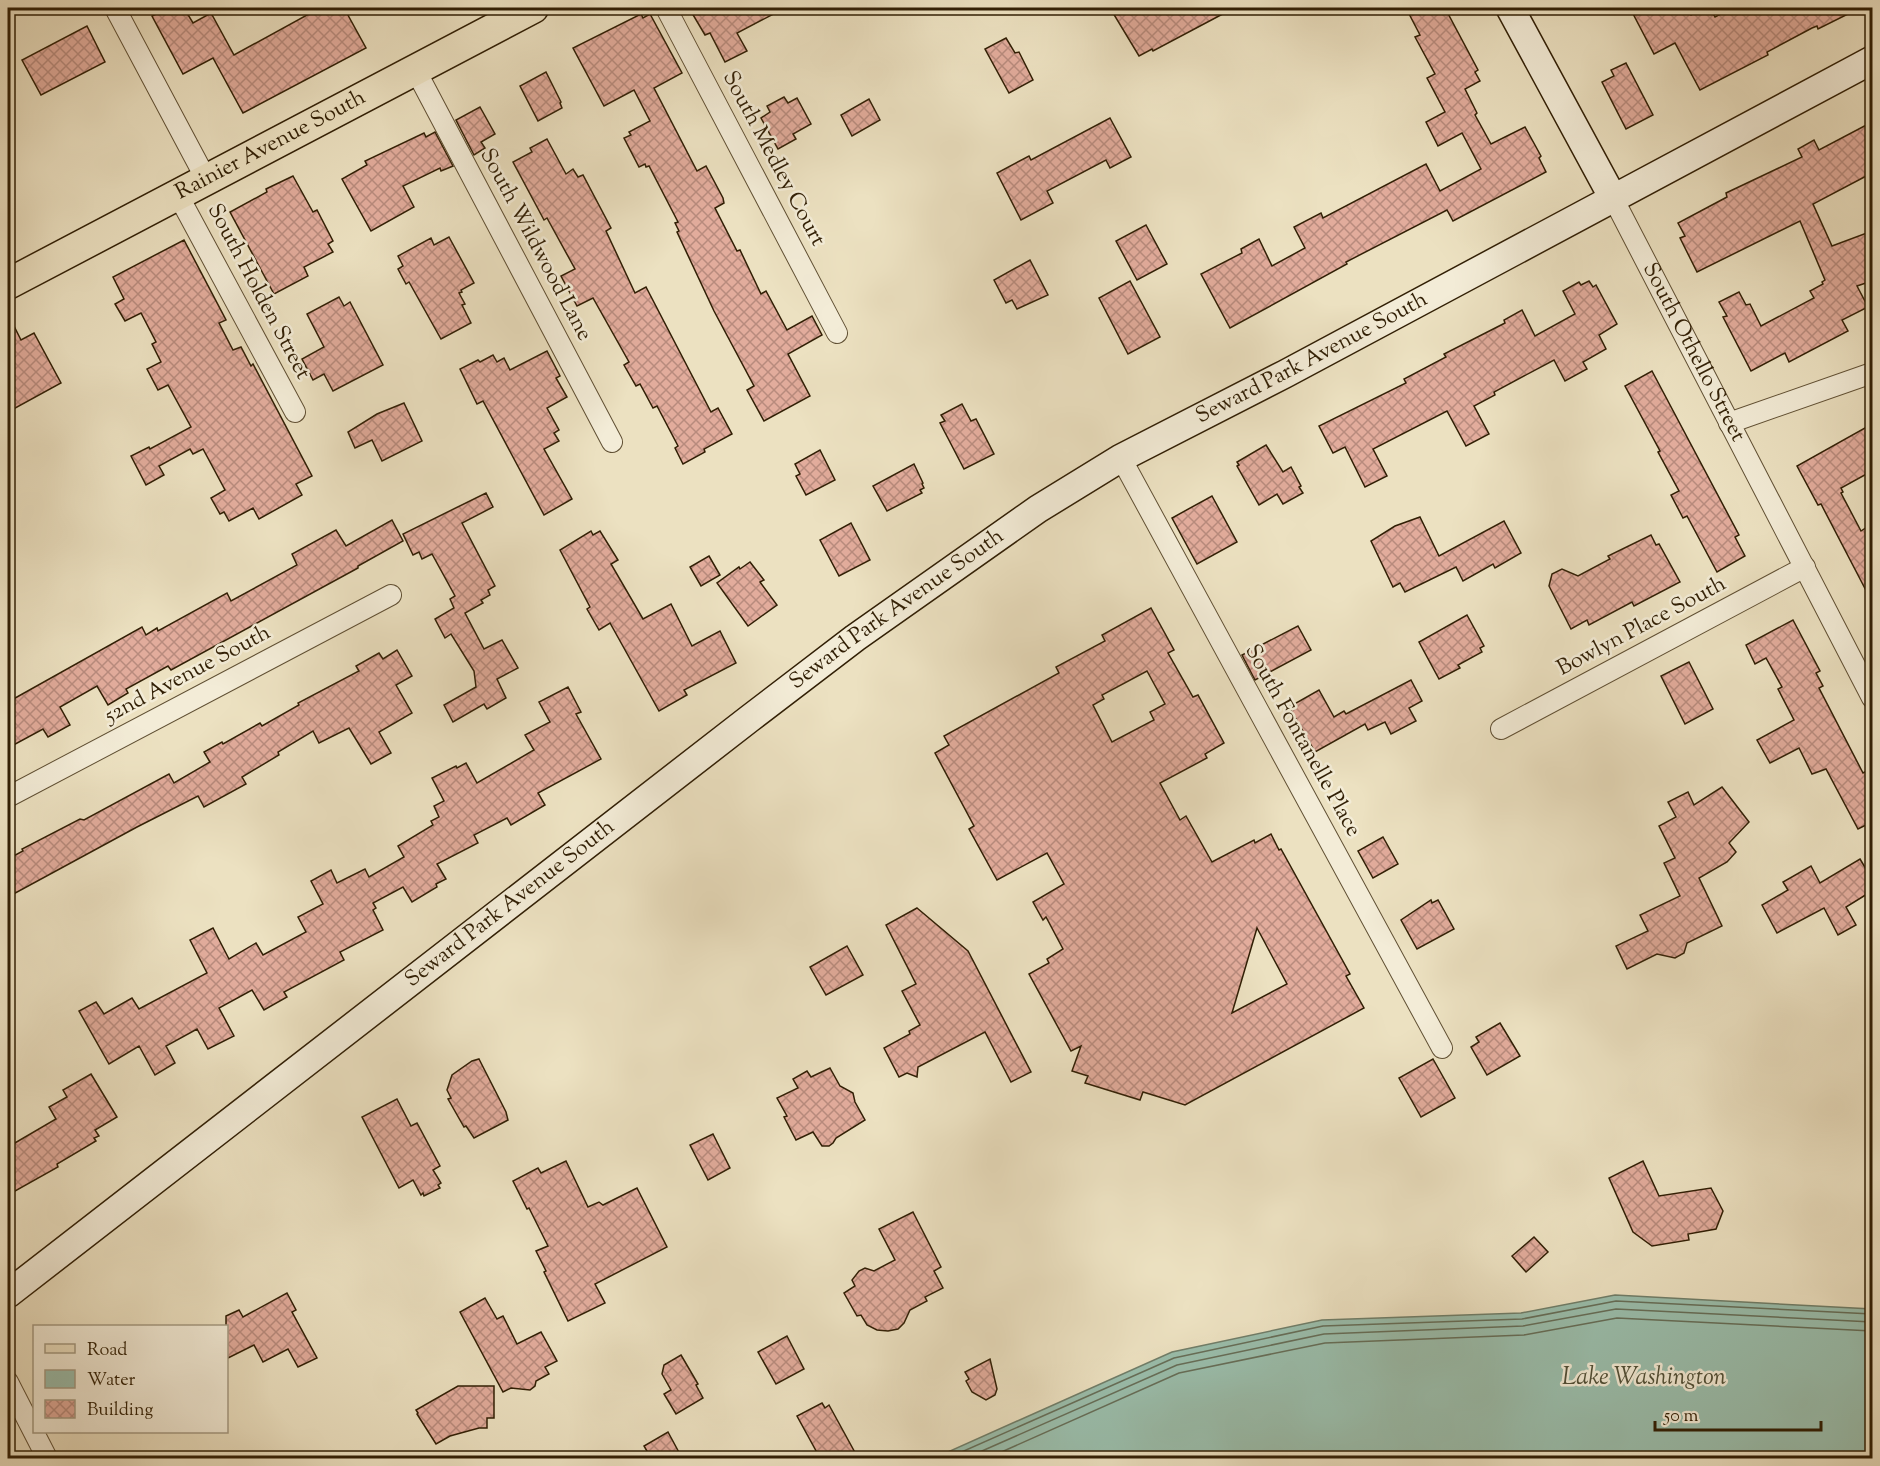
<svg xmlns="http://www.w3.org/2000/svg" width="1880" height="1466" viewBox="0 0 1880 1466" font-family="'Sorts Mill Goudy',serif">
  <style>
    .water { fill: #9abeac; stroke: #707e69; stroke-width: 1.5 }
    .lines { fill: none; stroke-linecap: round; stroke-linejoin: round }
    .shore { stroke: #666e58; stroke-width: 1.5 }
    .building { fill: url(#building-cross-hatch); stroke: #311f05; stroke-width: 1.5; fill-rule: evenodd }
    .street-casing { stroke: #605034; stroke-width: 22 }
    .secondary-casing { stroke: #311f05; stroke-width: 30 }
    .primary-casing { stroke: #311f05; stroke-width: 33 }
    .street { stroke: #f3ecd7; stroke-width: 20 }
    .secondary { stroke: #f3ecd7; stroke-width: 27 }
    .primary { stroke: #ece1c1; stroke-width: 30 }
    .labels { text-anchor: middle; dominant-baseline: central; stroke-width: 5; stroke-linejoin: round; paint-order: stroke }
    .street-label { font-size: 22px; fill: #311f05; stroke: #f3ecd7 }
    .water-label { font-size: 24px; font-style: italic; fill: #504f37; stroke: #f3ecd7 }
  </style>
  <defs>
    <pattern id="building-cross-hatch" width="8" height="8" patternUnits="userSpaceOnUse" patternTransform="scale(1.5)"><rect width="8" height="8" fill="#e2ac9c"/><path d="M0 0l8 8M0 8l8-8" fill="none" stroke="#b88b7d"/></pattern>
  </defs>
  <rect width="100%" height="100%" fill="#ece1c1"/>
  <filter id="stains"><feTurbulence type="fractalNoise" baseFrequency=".00333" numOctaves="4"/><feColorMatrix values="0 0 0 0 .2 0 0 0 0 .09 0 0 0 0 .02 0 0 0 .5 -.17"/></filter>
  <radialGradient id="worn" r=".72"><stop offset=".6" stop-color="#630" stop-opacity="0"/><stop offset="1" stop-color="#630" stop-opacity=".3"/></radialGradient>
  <!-- water -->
  <path class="water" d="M1615,1295L1872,1309V1458H939L941,1455L1172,1352L1322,1320L1521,1313Z"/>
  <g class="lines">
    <!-- shore -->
    <g class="shore">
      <path d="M948,1458L1174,1358L1323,1326L1522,1319L1616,1301L1872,1314"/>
      <path d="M966,1458L1177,1365L1324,1334L1523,1326L1616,1309L1872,1322"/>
      <path d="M988,1458L1179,1373L1325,1343L1524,1335L1617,1318L1872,1331"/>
    </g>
  </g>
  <!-- building -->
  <g class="building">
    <path d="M169,8H184L193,23L211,13L234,55L309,14L306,8H344L366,48L243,113L213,58L183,74L152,16Z"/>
    <path d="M689,8H785L737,33L747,51L725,62L710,33L705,35Z"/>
    <path d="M1110,8H1234L1153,51L1152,49L1139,56Z"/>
    <path d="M1406,8H1445L1478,70L1475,72L1480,81L1465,89L1477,113L1475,115L1491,144L1525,127L1541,156L1539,158L1546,172L1453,221L1447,210L1346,262L1347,264L1230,328L1201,274L1242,253L1241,249L1259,239L1272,266L1305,248L1294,227L1321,213L1323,218L1426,164L1440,191L1481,169L1462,133L1438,146L1426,122L1445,112L1427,78L1435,74L1415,37L1420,35Z"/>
    <path d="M1630,8H1686L1691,15L1705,8H1710L1715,17L1732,8H1860L1818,29L1817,26L1812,28L1767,52L1768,55L1700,90L1675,43L1654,54Z"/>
    <path d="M641,14L643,18L650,14L682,73L654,88L697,171L706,166L723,198L724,203L715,208L737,251L740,250L761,294L766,291L787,330L812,316L822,335L788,354L810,396L764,421L747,390L754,386L714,311L677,232L679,231L675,223L678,222L649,166L646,167L645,164L639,167L624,138L631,135L629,132L650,121L634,90L604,106L573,48Z"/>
    <path d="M87,26L105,62L41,95L22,60Z"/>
    <path d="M1006,38L1015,53L1019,52L1033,80L1009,93L985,49Z"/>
    <path d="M1626,63L1653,115L1626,129L1602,82L1614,76L1611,70Z"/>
    <path d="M546,72L561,102L560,103L562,108L538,121L520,86Z"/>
    <path d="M784,97L788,103L797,98L811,124L793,134L796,139L778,149L761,118L770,112L767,106Z"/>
    <path d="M869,99L880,120L852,136L841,115Z"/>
    <path d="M480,107L495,134L481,142L485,148L474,155L456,120Z"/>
    <path d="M1110,118L1131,157L1110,168L1106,160L1047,191L1053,203L1021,220L997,173L1029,156L1031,160Z"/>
    <path d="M1872,122V173L1813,204L1832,246L1872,231V281L1857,286L1868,307L1842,320L1848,331L1789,362L1785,353L1751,371L1723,317L1727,316L1719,302L1739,292L1746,305L1750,304L1761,326L1814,298L1810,291L1823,284L1822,282L1825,280L1800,221L1697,272L1680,238L1685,236L1678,223L1727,197L1726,193L1802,157L1798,149L1814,140L1819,150Z"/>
    <path d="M435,132L453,166L441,171L440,168L403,186L414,207L371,231L342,179L367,165L365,161L424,133L426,137Z"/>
    <path d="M547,139L566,174L573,169L578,177L583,175L611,228L606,231L635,293L646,287L711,412L718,408L732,434L704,449L705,452L683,464L675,448L678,446L657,406L653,408L640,384L636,386L624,365L629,362L593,298L577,306L561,276L575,269L547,218L544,220L513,162L532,152L530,148Z"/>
    <path d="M293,176L313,212L317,210L333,241L328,244L333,252L304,267L308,276L274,294L230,212L267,192L266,189Z"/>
    <path d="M1146,225L1167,264L1137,280L1116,241Z"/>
    <path d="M449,237L474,283L461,290L462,292L459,293L465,304L462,305L471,323L441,339L409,282L406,284L398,269L403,266L398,256L431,238L434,245Z"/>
    <path d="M184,240L226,320L219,323L233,350L241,347L251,366L253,364L312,476L296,484L302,495L259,519L253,508L229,521L224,512L220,514L211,498L225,490L203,449L193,454L190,449L159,466L164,475L146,485L131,456L149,447L150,449L191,427L168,385L158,390L147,369L161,362L152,344L156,342L141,313L125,321L115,304L124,299L113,277Z"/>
    <path d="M1030,260L1048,295L1017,309L1012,300L1006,303L994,280Z"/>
    <path d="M1130,281L1160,337L1128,354L1099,298Z"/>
    <path d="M1589,281L1593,287L1596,285L1617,324L1599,335L1606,349L1583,362L1587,369L1565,381L1554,360L1494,392L1495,395L1474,406L1489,434L1466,446L1447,411L1373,449L1387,476L1365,487L1345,447L1333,453L1319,426L1406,383L1404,379L1446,357L1444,354L1505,323L1504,320L1522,310L1535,336L1575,314L1563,291L1579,282L1581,285Z"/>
    <path d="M339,297L344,306L350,302L383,365L333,391L324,374L313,380L302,359L324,347L307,314Z"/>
    <path d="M8,314L21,340L34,333L61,383L8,412Z"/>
    <path d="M547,351L560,376L556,378L567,397L547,408L559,430L554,433L559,441L544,449L572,499L544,515L483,401L477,404L460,369L478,360L480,362L493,355L497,362L504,358L510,370Z"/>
    <path d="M1652,371L1739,535L1735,537L1745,556L1717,572L1687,516L1683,518L1671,495L1679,491L1658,452L1660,451L1625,386Z"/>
    <path d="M404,403L422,441L382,461L372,440L355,448L348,432L377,414Z"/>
    <path d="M962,404L971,421L976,419L994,454L964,469L940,423L945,421L941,415Z"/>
    <path d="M1872,424V471L1841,488L1843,492L1841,493L1861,531L1867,527L1872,537V602L1821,504L1818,505L1797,466Z"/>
    <path d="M1266,445L1283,472L1291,467L1301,486L1299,487L1303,493L1283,504L1277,494L1259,505L1237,466L1239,465L1237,462Z"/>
    <path d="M820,450L835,480L806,495L796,476L800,474L795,464Z"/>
    <path d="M914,464L923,483L922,484L924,488L920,490L922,493L887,511L873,486Z"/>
    <path d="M486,493L493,507L462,523L495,586L488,590L490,595L481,600L483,603L465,613L484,649L502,640L518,668L497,679L506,698L487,709L484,704L453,722L444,705L476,687L474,671L451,634L445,638L435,619L454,608L450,599L455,596L432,554L422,559L419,552L413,555L403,534Z"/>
    <path d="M1212,496L1237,542L1197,564L1172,518Z"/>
    <path d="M1420,517L1439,556L1504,521L1521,553L1495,568L1493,564L1463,581L1456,567L1405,592L1400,583L1393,587L1371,541L1395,526Z"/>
    <path d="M392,520L403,541L358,566V568L171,670L168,666L126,689L128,693L108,705L97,686L60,707L70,725L48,737L43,729L8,748V702L142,627L146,635L157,628L158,631L227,593L231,601L297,565L292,554L336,530L346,546Z"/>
    <path d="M851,523L870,560L839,576L820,540Z"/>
    <path d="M591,531L593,535L600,531L618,560L611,564L643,619L671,604L692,646L720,631L736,663L684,690L687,695L659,711L610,623L599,630L587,609L590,607L560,550Z"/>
    <path d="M1651,535L1656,545L1659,544L1680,582L1634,606L1632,602L1589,625L1587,620L1571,629L1549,586L1552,574L1562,569L1578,576L1610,559L1608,556Z"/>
    <path d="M709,556L720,575L701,586L690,567Z"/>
    <path d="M750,562L764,580L760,582L777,605L748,626L717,583L739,567L740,569Z"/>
    <path d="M1151,608L1174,650L1168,653L1193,697L1198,695L1224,743L1205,754L1207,758L1160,783L1180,820L1186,816L1212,862L1254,840L1255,843L1271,834L1279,850L1281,849L1350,974L1346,976L1364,1008L1185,1105L1143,1092L1140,1100L1085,1083L1088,1076L1072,1071L1081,1046L1071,1051L1029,974L1049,963L1047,959L1063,949L1046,917L1043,920L1033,902L1064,884L1047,853L997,880L969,829L974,826L935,753L949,745L944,736L1059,673L1056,667L1105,641L1102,635ZM1147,671L1165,704L1150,712L1154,720L1112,742L1093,705L1104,699L1102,695ZM1257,928L1287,984L1232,1013Z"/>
    <path d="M1467,615L1484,646L1480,648L1482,652L1458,665L1460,668L1439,679L1419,642Z"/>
    <path d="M1793,620L1820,671L1816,673L1823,686L1819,688L1863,773L1872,768V822L1858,829L1826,769L1812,774L1799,748L1770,763L1757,740L1794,720L1778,689L1782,687L1766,658L1755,664L1746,645Z"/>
    <path d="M1298,626L1311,650L1255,680L1242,655Z"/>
    <path d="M397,650L412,676L396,685L412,713L379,732L391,753L371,764L349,728L319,743L313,731L278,752L279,755L242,777L246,784L204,807L198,796L137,827L8,897V859L23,851L22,849L80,819L84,820L169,774L174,783L210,762L204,752L222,742L223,744L260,723L262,726L299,705L298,703L359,671L356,666L379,653L383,659Z"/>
    <path d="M1689,662L1713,709L1685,724L1661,676Z"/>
    <path d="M1411,680L1422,701L1409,708L1416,721L1391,734L1385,722L1368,730L1365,724L1315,752L1289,707L1319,690L1334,717L1344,711L1346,714Z"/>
    <path d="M568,687L581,712L576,714L601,759L538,793L545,805L511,825L507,818L474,835L478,843L437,864L446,879L436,884L437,887L412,902L403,887L373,903L376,908L373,910L383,930L340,952L344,960L284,992L287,997L264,1010L252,990L219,1008L234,1036L208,1049L197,1029L166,1046L175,1063L155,1075L139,1046L109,1064L79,1011L96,1002L104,1014L132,998L139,1009L207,973L190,940L213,928L229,959L256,943L263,955L306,932L298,917L323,904L311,881L331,870L337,883L365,869L369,877L404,857L398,846L433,825L431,821L439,817L434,806L444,801L432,778L456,766L457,768L466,763L477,783L534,750L525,735L550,722L539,702Z"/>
    <path d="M1722,787L1749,822L1729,843L1736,852L1727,862L1699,878L1722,926L1687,943L1684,953L1675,958L1657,954L1627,969L1616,946L1648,931L1640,915L1680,896L1664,863L1675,858L1659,826L1676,817L1668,802L1688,792L1694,805Z"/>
    <path d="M1383,837L1398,864L1373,878L1358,851Z"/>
    <path d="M1860,859L1872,879V891L1846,907L1856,925L1838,935L1824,908L1777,933L1762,905L1788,890L1783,882L1811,866L1820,883Z"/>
    <path d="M1431,900L1432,903L1438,900L1454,929L1417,949L1401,920Z"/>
    <path d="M917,908L968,951L1031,1072L1011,1082L985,1032L918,1067L917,1077L907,1073L899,1077L884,1048L910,1034L909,1031L920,1025L902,991L916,984L886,925Z"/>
    <path d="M847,946L863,975L826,995L810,967Z"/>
    <path d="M1500,1023L1520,1056L1487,1075L1471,1047L1479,1042L1476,1037Z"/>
    <path d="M479,1059L506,1112L508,1120L474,1138L466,1126L464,1127L448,1099L451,1098L447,1090L452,1075L472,1061Z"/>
    <path d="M1433,1059L1455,1098L1421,1117L1399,1078Z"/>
    <path d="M830,1068L840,1086L853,1093L855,1102L865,1120L836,1138L833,1143L829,1146H822L813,1132L796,1140L784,1117L787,1116L777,1098L798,1088L793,1079L807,1071L811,1077Z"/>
    <path d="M91,1074L117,1117L95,1130L99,1136L94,1138L96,1141L57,1164L58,1167L8,1195V1147L56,1119L49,1107L67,1097L63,1090Z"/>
    <path d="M397,1099L411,1126L417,1123L440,1166L433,1170L441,1183L438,1185L440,1188L424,1196L423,1193L421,1195L413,1180L399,1188L362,1117Z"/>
    <path d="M713,1134L730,1168L708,1180L690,1145Z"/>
    <path d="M566,1161L588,1207L599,1202L603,1205L637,1188L667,1247L595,1284L605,1303L568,1321L544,1272L546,1271L536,1251L548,1246L529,1208L527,1209L513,1181L538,1168L541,1173Z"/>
    <path d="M1643,1161L1659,1196L1711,1188L1723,1211L1716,1229L1688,1234L1689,1240L1652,1246L1633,1232L1609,1178Z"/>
    <path d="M913,1212L941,1267L934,1271L943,1288L925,1297L927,1301L910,1310L904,1323L898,1329L888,1331L877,1330L867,1325L861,1315L857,1316L844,1293L855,1286L852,1280L859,1271L865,1268L874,1271L895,1260L879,1229Z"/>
    <path d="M1534,1237L1548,1252L1526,1272L1512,1256Z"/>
    <path d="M287,1293L296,1310L292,1312L317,1358L298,1367L288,1349L263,1362L254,1345L226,1359V1316L239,1310L243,1317Z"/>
    <path d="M485,1298L497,1319L503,1316L517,1344L541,1332L557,1361L545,1367L549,1374L536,1381L535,1386L530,1390L511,1388L503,1392L460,1312Z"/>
    <path d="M787,1336L804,1369L776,1384L758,1352Z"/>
    <path d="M681,1355L698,1384L696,1385L703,1398L676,1414L664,1394L671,1390L662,1374L664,1365Z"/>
    <path d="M990,1359L997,1389L995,1395L986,1400L972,1392L966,1381L969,1379L965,1372Z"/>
    <path d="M458,1386H494V1418H487V1428H479L450,1436L436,1444L417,1414L418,1413L416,1410Z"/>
    <path d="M822,1403L825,1408L829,1405L858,1458H820L797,1416Z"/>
    <path d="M668,1432L682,1458H651L644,1446Z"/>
  </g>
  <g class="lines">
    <defs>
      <g id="street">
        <path d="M115,8L206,179"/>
        <path d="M666,8L837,333"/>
        <path d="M415,69L612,442"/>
        <path d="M178,195L295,412"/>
        <path id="s1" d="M1613,198L1872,698"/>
        <path d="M1729,423L1872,373"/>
        <path d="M1121,458L1442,1048"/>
        <path d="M1501,729L1805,567"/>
        <path d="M8,797L391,595"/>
        <path d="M8,1382L47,1458"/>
      </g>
      <g id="secondary">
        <path d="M1510,8L1613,198"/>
        <path id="s2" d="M8,1294L749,719L855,638L1038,509L1121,458L1285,374L1872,60"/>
      </g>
      <g id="primary">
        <path id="s3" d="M8,284L533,8"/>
      </g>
    </defs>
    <!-- street casing -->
    <use href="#street" class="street-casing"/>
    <!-- secondary casing -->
    <use href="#secondary" class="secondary-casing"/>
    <!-- primary casing -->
    <use href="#primary" class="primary-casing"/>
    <!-- street -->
    <use href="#street" class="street"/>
    <!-- secondary -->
    <use href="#secondary" class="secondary"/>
    <!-- primary -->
    <use href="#primary" class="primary"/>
  </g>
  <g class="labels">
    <!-- street labels -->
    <g class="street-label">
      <text stroke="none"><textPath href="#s3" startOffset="297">Rainier Avenue South</textPath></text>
      <text transform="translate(773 159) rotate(62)">South Medley Court</text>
      <text transform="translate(535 245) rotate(62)">South Wildwood Lane</text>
      <text transform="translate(258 292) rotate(62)">South Holden Street</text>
      <text stroke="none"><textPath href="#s1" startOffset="174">South Othello Street</textPath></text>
      <text stroke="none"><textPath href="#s2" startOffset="1608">Seward Park Avenue South</textPath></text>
      <text stroke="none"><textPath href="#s2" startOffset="1122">Seward Park Avenue South</textPath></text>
      <text transform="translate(1642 627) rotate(-28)">Bowlyn Place South</text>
      <text transform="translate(188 675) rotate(-28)">52nd Avenue South</text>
      <text transform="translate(1302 741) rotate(61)">South Fontanelle Place</text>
      <text stroke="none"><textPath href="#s2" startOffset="636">Seward Park Avenue South</textPath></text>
    </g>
    <!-- water labels -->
    <g class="water-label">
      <text x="1644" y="1378">Lake Washington</text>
    </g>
  </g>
  <!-- margin -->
  <rect width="1880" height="1466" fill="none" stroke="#ece1c1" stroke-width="30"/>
  <rect x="9" y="9" width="1862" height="1448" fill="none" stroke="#311f05" stroke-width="3"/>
  <rect x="15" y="15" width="1850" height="1436" fill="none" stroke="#311f05" stroke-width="1.5"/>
  <!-- legend -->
  <rect x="33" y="1325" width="195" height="108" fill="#f3ecd7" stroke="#a59a83" stroke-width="1.5"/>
  <rect x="45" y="1344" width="30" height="9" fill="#ece1c1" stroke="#a59a83" stroke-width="1.5"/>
  <text x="87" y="1355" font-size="18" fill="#311f05">Road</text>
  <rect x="45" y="1370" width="30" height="18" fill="#9abeac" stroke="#a59a83" stroke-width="1.5"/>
  <text x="87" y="1385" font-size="18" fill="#311f05">Water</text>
  <rect x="45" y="1400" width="30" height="18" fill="url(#building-cross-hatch)" stroke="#a59a83" stroke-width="1.5"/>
  <text x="87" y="1415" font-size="18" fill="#311f05">Building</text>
  <!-- scale -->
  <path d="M1655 1421v9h166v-9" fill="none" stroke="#311f05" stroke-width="3"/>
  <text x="1664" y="1421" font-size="18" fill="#311f05" stroke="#f3ecd7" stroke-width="4.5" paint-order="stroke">50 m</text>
  <rect width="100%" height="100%" filter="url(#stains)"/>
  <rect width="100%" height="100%" fill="url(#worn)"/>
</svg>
